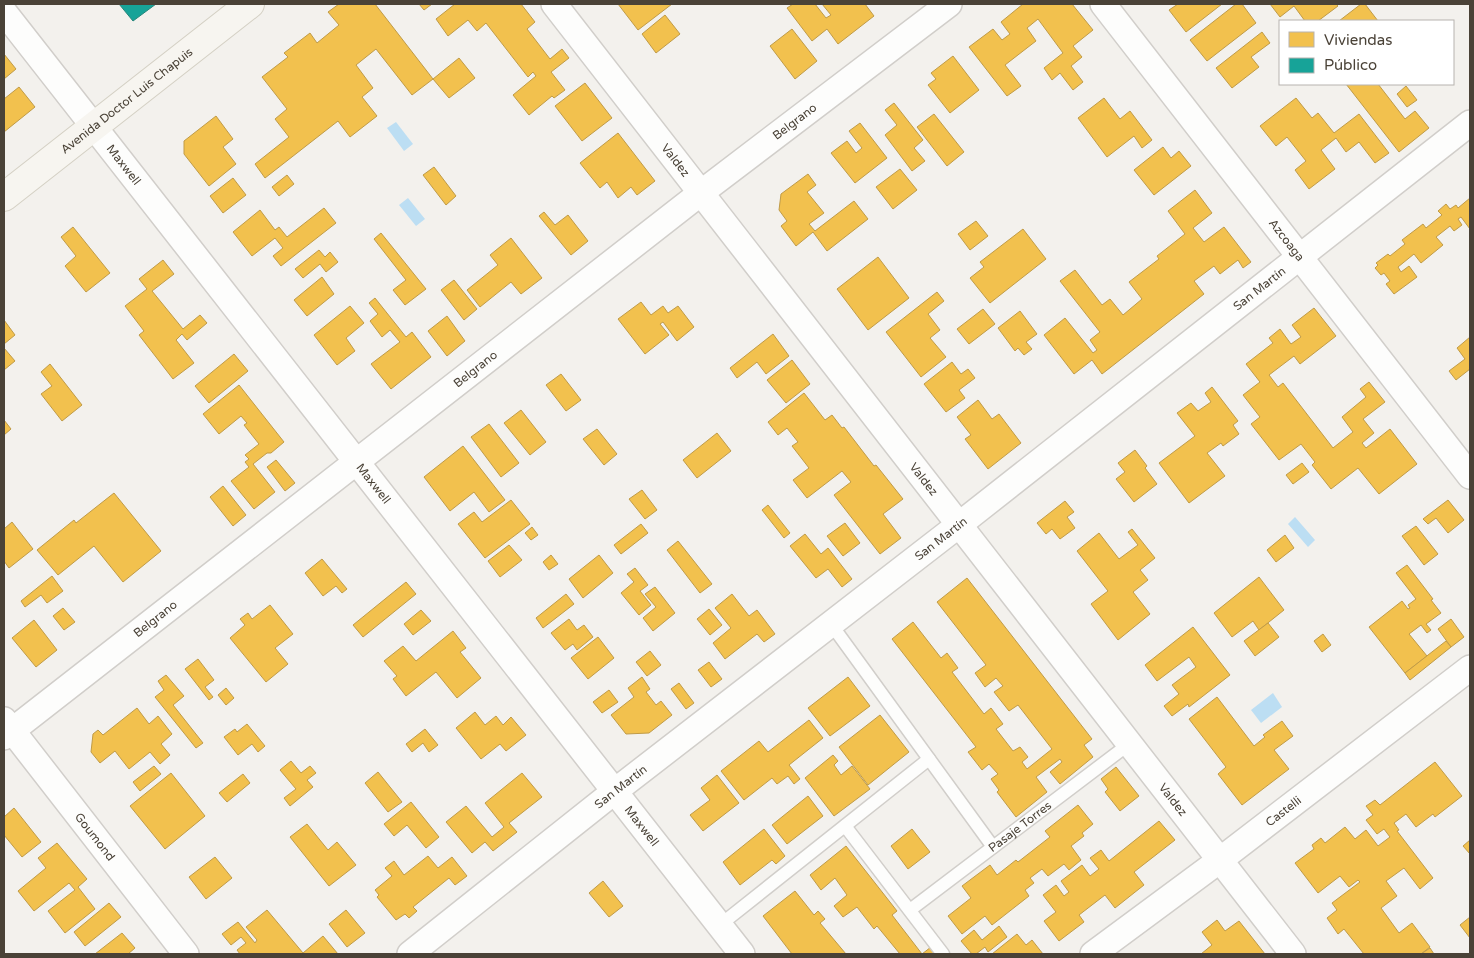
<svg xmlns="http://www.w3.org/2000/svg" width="1474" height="958" viewBox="0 0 1474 958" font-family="'Varela Round',sans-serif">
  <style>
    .water { fill: #bcdef3 }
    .homes { fill: #f2c14e; stroke: #c09b47 }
    .public { fill: #17a398; stroke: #26867b }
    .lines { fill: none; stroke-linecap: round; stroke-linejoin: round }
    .lane-casing { stroke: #d1ceca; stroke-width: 15 }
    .street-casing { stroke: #d1ceca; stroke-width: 28 }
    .secondary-casing { stroke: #d4d0c4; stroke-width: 30 }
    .lane { stroke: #fdfdfc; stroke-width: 12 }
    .street { stroke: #fdfdfc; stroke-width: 25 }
    .secondary { stroke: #f7f5f0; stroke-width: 28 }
    .labels { text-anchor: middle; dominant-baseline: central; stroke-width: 5; stroke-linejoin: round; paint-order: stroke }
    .street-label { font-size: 12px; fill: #4a4237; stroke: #fff }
  </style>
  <rect width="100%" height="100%" fill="#f3f1ed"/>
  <!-- water -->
  <g class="water">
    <path d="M396,122L413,144L404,151L387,128Z"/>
    <path d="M408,198L425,219L416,226L399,205Z"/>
    <path d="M1295,517L1315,540L1308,547L1288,524Z"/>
    <path d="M1273,693L1282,707L1261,723L1251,710Z"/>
  </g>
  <!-- homes -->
  <g class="homes">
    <path d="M339,4H375L433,79L412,95L376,49L356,65L373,88L362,97L377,116L350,137L338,121L265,178L255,164L289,137L275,119L287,109L262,77L288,57L284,53L310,33L317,43L339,25L328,12Z"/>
    <path d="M419,4H432L424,10Z"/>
    <path d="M455,4H521L535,22L527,29L550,59L562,49L569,58L551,72L565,90L554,98L552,96L529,115L513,95L536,76L533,72L528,77L486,23L477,31L468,20L448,36L436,19Z"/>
    <path d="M618,4H672L638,30Z"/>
    <path d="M793,4H815L826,18L831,15L822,4H865L874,16L838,44L827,29L812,41L787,8Z"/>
    <path d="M1023,4H1072L1093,30L1073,46L1082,57L1071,66L1083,82L1073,90L1060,73L1052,80L1044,68L1063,53L1038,19L1027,28L1036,41L1005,65L1021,86L1007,96L969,47L993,29L1002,40L1010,34L1001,22Z"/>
    <path d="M1178,4H1222L1186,32L1169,10Z"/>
    <path d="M1236,4H1242L1256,23L1207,61L1190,40Z"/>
    <path d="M1270,4H1336L1338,6L1318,21H1305L1294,6L1280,17Z"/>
    <path d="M1361,4H1365L1378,21H1339Z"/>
    <path d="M665,15L680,34L656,53L642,34Z"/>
    <path d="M792,29L817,61L795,79L770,46Z"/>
    <path d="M1262,32L1270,43L1251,57L1259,67L1232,88L1216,68Z"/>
    <path d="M4,54L16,69L4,79Z"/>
    <path d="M953,56L979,90L950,113L928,85L936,79L931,73Z"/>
    <path d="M459,58L475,78L449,98L433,79Z"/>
    <path d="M585,83L612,118L582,141L555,106Z"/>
    <path d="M1346,84H1378L1405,119L1415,111L1429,128L1399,152Z"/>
    <path d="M1406,86L1417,100L1407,107L1397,94Z"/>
    <path d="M19,87L35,107L4,132V99Z"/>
    <path d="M1104,98L1120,119L1130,111L1152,140L1142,148L1134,136L1107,157L1078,118Z"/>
    <path d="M1296,98L1312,118L1318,113L1334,133L1359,114L1389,153L1375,163L1359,142L1346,152L1336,138L1321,150L1335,169L1309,189L1295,170L1306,161L1287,137L1276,146L1260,126Z"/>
    <path d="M894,103L923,140L914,148L925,161L912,171L885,135L897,125L885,110Z"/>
    <path d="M934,114L964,152L947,166L917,127Z"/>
    <path d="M216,116L233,139L223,147L236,164L209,186L184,154V141Z"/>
    <path d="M860,123L887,158L855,183L831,153L847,141L856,153L862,148L849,131Z"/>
    <path d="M618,133L655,181L637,195L631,187L618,198L607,182L600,188L580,163Z"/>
    <path d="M1163,147L1171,158L1179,151L1191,166L1154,195L1134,170Z"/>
    <path d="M434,167L456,196L446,205L423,175Z"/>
    <path d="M900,169L917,190L893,209L876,187Z"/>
    <path d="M808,174L816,185L807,192L824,213L809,224L815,231L854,201L868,219L827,251L813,232L796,246L781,226L787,221L779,210L781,194Z"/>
    <path d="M287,175L294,184L279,196L272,187Z"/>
    <path d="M233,178L246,195L223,213L210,196Z"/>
    <path d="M1195,190L1212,213L1193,228L1204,242L1224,227L1251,262L1243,268L1238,260L1220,274L1214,266L1194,281L1204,294L1111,367L1102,374L1092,360L1074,374L1044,335L1065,318L1093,353L1097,350L1090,340L1100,332L1060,281L1075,270L1102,305L1110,299L1123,315L1142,299L1129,282L1159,259L1157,256L1185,234L1168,211Z"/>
    <path d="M1470,198V229L1461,217L1458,219L1462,225L1454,231L1450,226L1436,237L1443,245L1421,263L1414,254L1398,267L1401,272L1409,266L1417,277L1394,294L1386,284L1390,281L1384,273L1381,275L1375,268L1378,265L1376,263L1388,254L1390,256L1405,244L1402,240L1423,224L1426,228L1442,215L1438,211L1446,204L1450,209L1456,205L1458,208Z"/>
    <path d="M324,208L336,223L281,266L273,256L283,248L275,238L252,256L233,232L260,210L275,230L279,227L287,237Z"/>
    <path d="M544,212L555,225L568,215L588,241L571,255L539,216Z"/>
    <path d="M976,221L988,236L970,250L958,234Z"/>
    <path d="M73,227L110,273L86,292L65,266L76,256L61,237Z"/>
    <path d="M1023,229L1046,259L990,303L970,278L984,267L980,262Z"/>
    <path d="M381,233L426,289L405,305L393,290L406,280L374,239Z"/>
    <path d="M511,238L542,278L521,294L511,282L480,307L467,290L498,265L490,255Z"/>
    <path d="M319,250L325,257L330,252L338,262L326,272L320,264L303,278L295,269Z"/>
    <path d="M878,257L909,298L868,330L837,289Z"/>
    <path d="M163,260L174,274L152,291L183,329L200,315L207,323L187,340L182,334L176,340L194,363L173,379L139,335L144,331L125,306L147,289L139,279Z"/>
    <path d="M322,277L334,294L307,316L294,300Z"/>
    <path d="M454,280L477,309L464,320L441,290Z"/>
    <path d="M937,292L944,301L928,314L940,330L930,338L946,357L921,377L886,332Z"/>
    <path d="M375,298L406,337L412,332L431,357L391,389L371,364L400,342L390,330L382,337L370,321L378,314L369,303Z"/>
    <path d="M641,302L651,315L663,306L668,313L678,306L694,327L677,341L663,322L660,324L669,335L645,354L618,319Z"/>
    <path d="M350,306L364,323L346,338L355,351L337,365L314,335Z"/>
    <path d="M1314,308L1336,336L1300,364L1294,356L1269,375L1278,387L1283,383L1333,448L1353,432L1342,417L1366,397L1360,389L1369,382L1385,402L1363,419L1374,433L1362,443L1366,448L1390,429L1417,464L1379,494L1358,468L1331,489L1312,465L1315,462L1301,444L1279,460L1251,424L1260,417L1243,395L1260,382L1246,364L1273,343L1269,338L1280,329L1291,344L1301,337L1292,325Z"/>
    <path d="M983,309L995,324L969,344L957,329Z"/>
    <path d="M1020,311L1037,334L1026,342L1032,349L1024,355L1018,348L1015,351L998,328Z"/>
    <path d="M447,316L465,341L447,356L428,331Z"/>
    <path d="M4,320L15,335L4,344Z"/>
    <path d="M773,334L789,356L766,374L757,362L737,378L730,368Z"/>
    <path d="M1470,337V369L1456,380L1449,371L1465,359L1457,348Z"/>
    <path d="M4,348L15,361L4,370Z"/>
    <path d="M234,354L248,371L209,403L195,386Z"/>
    <path d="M792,360L810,384L786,403L767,380Z"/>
    <path d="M952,362L961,374L968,369L975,378L959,390L965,398L946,412L924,384Z"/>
    <path d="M50,364L82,405L62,421L41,394L52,386L41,372Z"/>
    <path d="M561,374L581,400L566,411L546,385Z"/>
    <path d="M239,385L284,442L271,453H267L253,464L275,492L254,509L231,481L249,467L245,462L249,459L245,455L259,444L244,425L247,423L241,416L219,434L203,414Z"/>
    <path d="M1212,387L1238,421L1233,425L1239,434L1223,446L1221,443L1207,453L1225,476L1189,503L1159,463L1195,436L1177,413L1191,403L1198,411L1211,402L1205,393Z"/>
    <path d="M804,393L825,420L832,415L842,428L844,427L874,466L876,465L903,499L883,514L901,538L880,554L834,495L851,482L842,471L807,498L793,480L809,468L792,446L798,442L787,428L778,435L768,422Z"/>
    <path d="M978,400L992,419L999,414L1021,443L988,469L965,439L971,435L957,417Z"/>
    <path d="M521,410L546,442L530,455L504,423Z"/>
    <path d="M4,420L11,429L4,435Z"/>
    <path d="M489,424L519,463L501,477L471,437Z"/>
    <path d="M597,429L617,454L604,465L583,439Z"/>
    <path d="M717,433L731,451L697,478L683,460Z"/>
    <path d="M463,446L505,500L489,512L474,492L450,511L424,477Z"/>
    <path d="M1135,450L1147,466L1145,468L1157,484L1134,502L1116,479L1125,472L1118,463Z"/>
    <path d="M276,460L295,483L285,491L267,467Z"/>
    <path d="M1302,463L1309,472L1293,484L1286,475Z"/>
    <path d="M223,486L246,515L233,526L210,497Z"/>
    <path d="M642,490L657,510L645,519L629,499Z"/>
    <path d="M114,493L161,551L123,582L94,546L58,575L37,550L74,520L76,523Z"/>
    <path d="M511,500L530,524L485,558L458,524L474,512L482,522Z"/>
    <path d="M1448,500L1464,520L1448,533L1436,518L1428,524L1423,519Z"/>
    <path d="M1065,501L1074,512L1067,517L1075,528L1060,539L1052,529L1046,534L1037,523Z"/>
    <path d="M768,505L790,533L784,538L762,510Z"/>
    <path d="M12,522L33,549L9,568L4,561V529Z"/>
    <path d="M845,523L860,543L843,556L827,536Z"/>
    <path d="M641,524L648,533L621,554L614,545Z"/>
    <path d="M1416,526L1438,554L1424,565L1402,536Z"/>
    <path d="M532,527L538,535L531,540L525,533Z"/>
    <path d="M1132,529L1155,558L1140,570L1148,580L1133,592L1150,614L1118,640L1091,604L1108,591L1077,551L1099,533L1119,559L1138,545L1128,532Z"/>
    <path d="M805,534L821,554L828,548L852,579L842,587L828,569L816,578L790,546Z"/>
    <path d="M1285,535L1294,548L1276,562L1267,550Z"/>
    <path d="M678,541L712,584L700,593L667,550Z"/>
    <path d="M509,545L522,560L500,577L488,561Z"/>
    <path d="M551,555L558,564L549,570L543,562Z"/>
    <path d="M599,555L613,573L583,598L569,579Z"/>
    <path d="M322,559L347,589L342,593L336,586L323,596L305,573Z"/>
    <path d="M1407,565L1433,599L1431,600L1441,613L1426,624L1431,630L1427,633L1421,625L1409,634L1427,656L1405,673L1369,627L1402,601L1408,609L1410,608L1408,605L1416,599L1396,573Z"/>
    <path d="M635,568L648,585L640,591L651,605L639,615L621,593L634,582L627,574Z"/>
    <path d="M52,576L63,591L47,603L41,595L25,607L21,601Z"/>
    <path d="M1259,577L1284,610L1259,630L1253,621L1232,637L1214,613Z"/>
    <path d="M967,578L1092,739L1084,745L1093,757L1060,784L1050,772L1062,762L1060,759L1036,777L1047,792L1016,817L997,792L999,790L991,779L998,774L989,764L982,770L968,752L976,747L892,639L913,622L941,658L947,653L958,668L952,672L984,714L991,708L1003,724L996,729L1013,751L1020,747L1028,757L1022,762L1027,769L1052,749L1018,705L1009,711L994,692L1003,686L996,678L985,687L975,673L986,665L937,602Z"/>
    <path d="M406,582L416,594L363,637L353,625Z"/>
    <path d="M655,587L675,613L653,631L643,618L656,607L645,594Z"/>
    <path d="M566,594L574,604L543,628L536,618Z"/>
    <path d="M732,594L749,616L757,610L775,634L764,642L757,634L725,659L713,643L731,628L715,608Z"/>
    <path d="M270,605L293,634L275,648L288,664L266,682L230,638L245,625L240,619L248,613L252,619Z"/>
    <path d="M63,608L75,622L64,630L53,616Z"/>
    <path d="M709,609L722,625L710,635L697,619Z"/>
    <path d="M421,610L431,621L413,635L404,624Z"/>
    <path d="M569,619L577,630L584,625L593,637L577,650L573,644L565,650L551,633Z"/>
    <path d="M1451,619L1464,637L1451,647L1438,629Z"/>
    <path d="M34,620L57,650L36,667L12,638Z"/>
    <path d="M1268,623L1279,637L1255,656L1244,641Z"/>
    <path d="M1193,627L1230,675L1189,707L1188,704L1172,716L1164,706L1179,694L1172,685L1196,667L1189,657L1157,681L1145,665Z"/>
    <path d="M453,631L466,648L460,652L481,678L457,698L436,672L406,696L393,679L397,676L384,661L403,646L416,661Z"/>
    <path d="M1323,634L1331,645L1322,652L1314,641Z"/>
    <path d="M598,637L614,658L588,679L571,658Z"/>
    <path d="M1446,641L1451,647L1410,680L1405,673Z"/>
    <path d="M650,651L661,665L647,676L636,662Z"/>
    <path d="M198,659L214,680L205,687L213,697L209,700L185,669Z"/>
    <path d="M709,662L722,679L711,687L698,670Z"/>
    <path d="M166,675L184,696L173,705L203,743L196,748L155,697L164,690L158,681Z"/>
    <path d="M642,677L650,689L646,692L656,705L661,701L672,715L649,733L626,734L611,715L634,697L628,688Z"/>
    <path d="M848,677L870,706L830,736L808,708Z"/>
    <path d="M679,683L694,703L686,709L671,689Z"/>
    <path d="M226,688L234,698L226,705L218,695Z"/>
    <path d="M609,690L618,702L602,713L593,702Z"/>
    <path d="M1217,697L1254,746L1265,737L1263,735L1282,721L1293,736L1274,750L1289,769L1242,805L1218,774L1226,767L1189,719Z"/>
    <path d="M137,708L149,724L158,716L172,734L161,744L170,755L160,764L150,752L129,769L115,751L100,763L91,752L93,734L98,730L103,735Z"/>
    <path d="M475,712L485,725L496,716L503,725L511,717L526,735L506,751L500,744L481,759L456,728Z"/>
    <path d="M880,715L909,752L868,785L839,747Z"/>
    <path d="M809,720L823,738L789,765L800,779L794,784L788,776L777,784L772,778L744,800L721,771L759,741L768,752Z"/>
    <path d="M247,724L265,746L258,752L252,744L238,755L224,737L235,729L237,732Z"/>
    <path d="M425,729L438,745L429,752L423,743L412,752L406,744Z"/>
    <path d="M833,755L838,761L834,765L841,775L852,766L870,789L834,816L805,778Z"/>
    <path d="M291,761L301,773L310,766L316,773L307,780L313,787L290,806L284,798L296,789L280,770Z"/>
    <path d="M1435,762L1462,796L1435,817L1433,814L1416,827L1406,814L1394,823L1399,830L1397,831L1433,878L1420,889L1404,868L1386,881L1397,896L1381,908L1399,933L1412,923L1430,947L1421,954H1364L1344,929L1338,934L1327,918L1337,910L1332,903L1360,882L1358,880L1349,887L1340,876L1318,893L1295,863L1314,849L1312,845L1321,838L1325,843L1345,827L1355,839L1366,830L1378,846L1390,837L1384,829L1377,834L1366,820L1373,815L1366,806L1375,800L1380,805Z"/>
    <path d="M154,766L161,774L140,791L133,782Z"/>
    <path d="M1116,767L1139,796L1120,811L1105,792L1108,789L1101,779Z"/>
    <path d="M378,772L402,802L388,812L365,783Z"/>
    <path d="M171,773L205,816L165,849L130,806Z"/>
    <path d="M522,773L542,797L509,823L517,832L493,851L485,842L472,853L446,822L466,806L492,837L504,827L485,803Z"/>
    <path d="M243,774L250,783L227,802L219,793Z"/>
    <path d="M717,775L739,803L703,831L690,815L710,800L701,788Z"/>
    <path d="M808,796L823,816L787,844L772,825Z"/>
    <path d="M411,802L439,837L426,848L407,825L394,836L384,824Z"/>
    <path d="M1078,805L1093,824L1082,833L1084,836L1071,846L1081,860L1069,870L1064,864L1048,876L1042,869L1030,878L1034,883L1025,890L1029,896L992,925L985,916L962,934L948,916L971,898L962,886L990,865L997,875L1016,860L1018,862L1050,837L1045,831Z"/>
    <path d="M14,808L41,842L22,857L4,835V817Z"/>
    <path d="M1159,821L1175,840L1134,872L1144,885L1115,908L1105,895L1079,915L1084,922L1059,941L1044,921L1056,912L1043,895L1056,885L1064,896L1069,892L1061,881L1082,865L1090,876L1099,869L1090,858L1101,850L1109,861Z"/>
    <path d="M307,824L328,850L337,842L356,865L329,886L290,837Z"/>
    <path d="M764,829L785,856L776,864L772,860L740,885L723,862Z"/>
    <path d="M912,829L930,852L908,869L891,846Z"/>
    <path d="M1470,840V854L1463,846Z"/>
    <path d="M57,843L87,879L78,887L95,909L65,933L48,911L75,890L69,883L34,911L18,891L46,868L38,858Z"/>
    <path d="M846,846L897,911L892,915L922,954H900L877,926L874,929L857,907L843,917L834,906L847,895L835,878L821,890L810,875Z"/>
    <path d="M428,856L438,868L452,857L467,876L455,885L449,878L413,907L417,911L409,918L405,914L396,920L377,897L379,895L375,890L392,876L385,868L394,861L404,875Z"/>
    <path d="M215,857L232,878L206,899L189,877Z"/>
    <path d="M603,881L623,906L609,917L589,893Z"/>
    <path d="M795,891L814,915L818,911L825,919L820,923L846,954H792L763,916Z"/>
    <path d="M109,903L121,917L85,946L74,932Z"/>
    <path d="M267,910L303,953L323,936L338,954H240L237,950L246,943L241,937L231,945L222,934L238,922L255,943L257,940L246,927Z"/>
    <path d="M346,910L365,933L347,947L329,924Z"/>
    <path d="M1470,917V938L1460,925Z"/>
    <path d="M1217,920L1225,931L1239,921L1265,954H1201L1212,945L1202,932Z"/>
    <path d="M999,926L1007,937L988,952L985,947L976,954H972L961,941L974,930L982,940Z"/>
    <path d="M122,933L135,948L128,954H95Z"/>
    <path d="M1017,934L1026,945L1032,940L1043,954H992Z"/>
    <path d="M931,947L937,954H922Z"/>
    <path d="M1430,948L1434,954H1421Z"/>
  </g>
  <!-- public -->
  <path class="public" d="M119,4H156L133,21Z"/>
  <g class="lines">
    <defs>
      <g id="lane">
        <path d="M831,624L993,847"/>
        <path d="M845,826L943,954"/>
        <path id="s1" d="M910,910L1129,744"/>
        <path d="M720,925L929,759"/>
      </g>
      <g id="street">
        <path id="s2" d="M554,4L1293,954"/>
        <path id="s3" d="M1103,4L1470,476"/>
        <path id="s4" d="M4,12L742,954"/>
        <path id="s5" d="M4,720L186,954"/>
        <path id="s6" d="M4,737L702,192L949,4"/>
        <path id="s7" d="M410,954L615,791L960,524L1470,123"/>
        <path id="s8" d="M1093,954L1220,860L1470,668"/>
      </g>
      <g id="secondary">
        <path id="s9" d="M4,197L250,4"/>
      </g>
    </defs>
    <!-- lane casing -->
    <use href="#lane" class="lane-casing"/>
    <!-- street casing -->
    <use href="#street" class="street-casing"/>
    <!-- secondary casing -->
    <use href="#secondary" class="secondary-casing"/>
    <!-- lane -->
    <use href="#lane" class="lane"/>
    <!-- street -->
    <use href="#street" class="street"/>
    <!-- secondary -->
    <use href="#secondary" class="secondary"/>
  </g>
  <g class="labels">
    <!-- street labels -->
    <g class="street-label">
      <text stroke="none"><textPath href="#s9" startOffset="156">Avenida Doctor Luis Chapuis</textPath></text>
      <text stroke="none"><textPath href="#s6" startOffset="1002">Belgrano</textPath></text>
      <text stroke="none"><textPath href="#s2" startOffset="198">Valdez</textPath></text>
      <text stroke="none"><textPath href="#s4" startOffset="194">Maxwell</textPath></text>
      <text stroke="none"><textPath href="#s3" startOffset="299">Azcoaga</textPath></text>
      <text stroke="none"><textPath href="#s7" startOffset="1079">San Martín</textPath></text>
      <text stroke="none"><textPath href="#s6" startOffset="598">Belgrano</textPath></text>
      <text stroke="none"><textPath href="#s2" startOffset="602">Valdez</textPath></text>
      <text stroke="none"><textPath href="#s4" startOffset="599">Maxwell</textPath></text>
      <text stroke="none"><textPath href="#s7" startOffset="674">San Martín</textPath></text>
      <text stroke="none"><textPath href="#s6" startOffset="192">Belgrano</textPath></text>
      <text stroke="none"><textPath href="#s7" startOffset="269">San Martín</textPath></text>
      <text stroke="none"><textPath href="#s2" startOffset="1008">Valdez</textPath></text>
      <text stroke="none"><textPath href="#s8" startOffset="238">Castelli</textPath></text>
      <text stroke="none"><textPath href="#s4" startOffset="1034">Maxwell</textPath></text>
      <text stroke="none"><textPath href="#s1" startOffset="138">Pasaje Torres</textPath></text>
      <text stroke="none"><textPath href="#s5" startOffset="148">Goumond</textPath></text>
    </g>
  </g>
  <!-- border -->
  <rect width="1474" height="958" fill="none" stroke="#4a4237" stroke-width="10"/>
  <!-- legend -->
  <rect x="1279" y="20" width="175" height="65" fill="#ffffff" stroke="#b7b3af"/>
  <rect x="1289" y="32" width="25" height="15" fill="#f2c14e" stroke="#b7b3af"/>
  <text x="1324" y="45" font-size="15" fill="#4a4237">Viviendas</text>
  <rect x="1289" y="58" width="25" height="15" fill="#17a398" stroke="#b7b3af"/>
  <text x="1324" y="70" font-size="15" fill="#4a4237">Público</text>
</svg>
